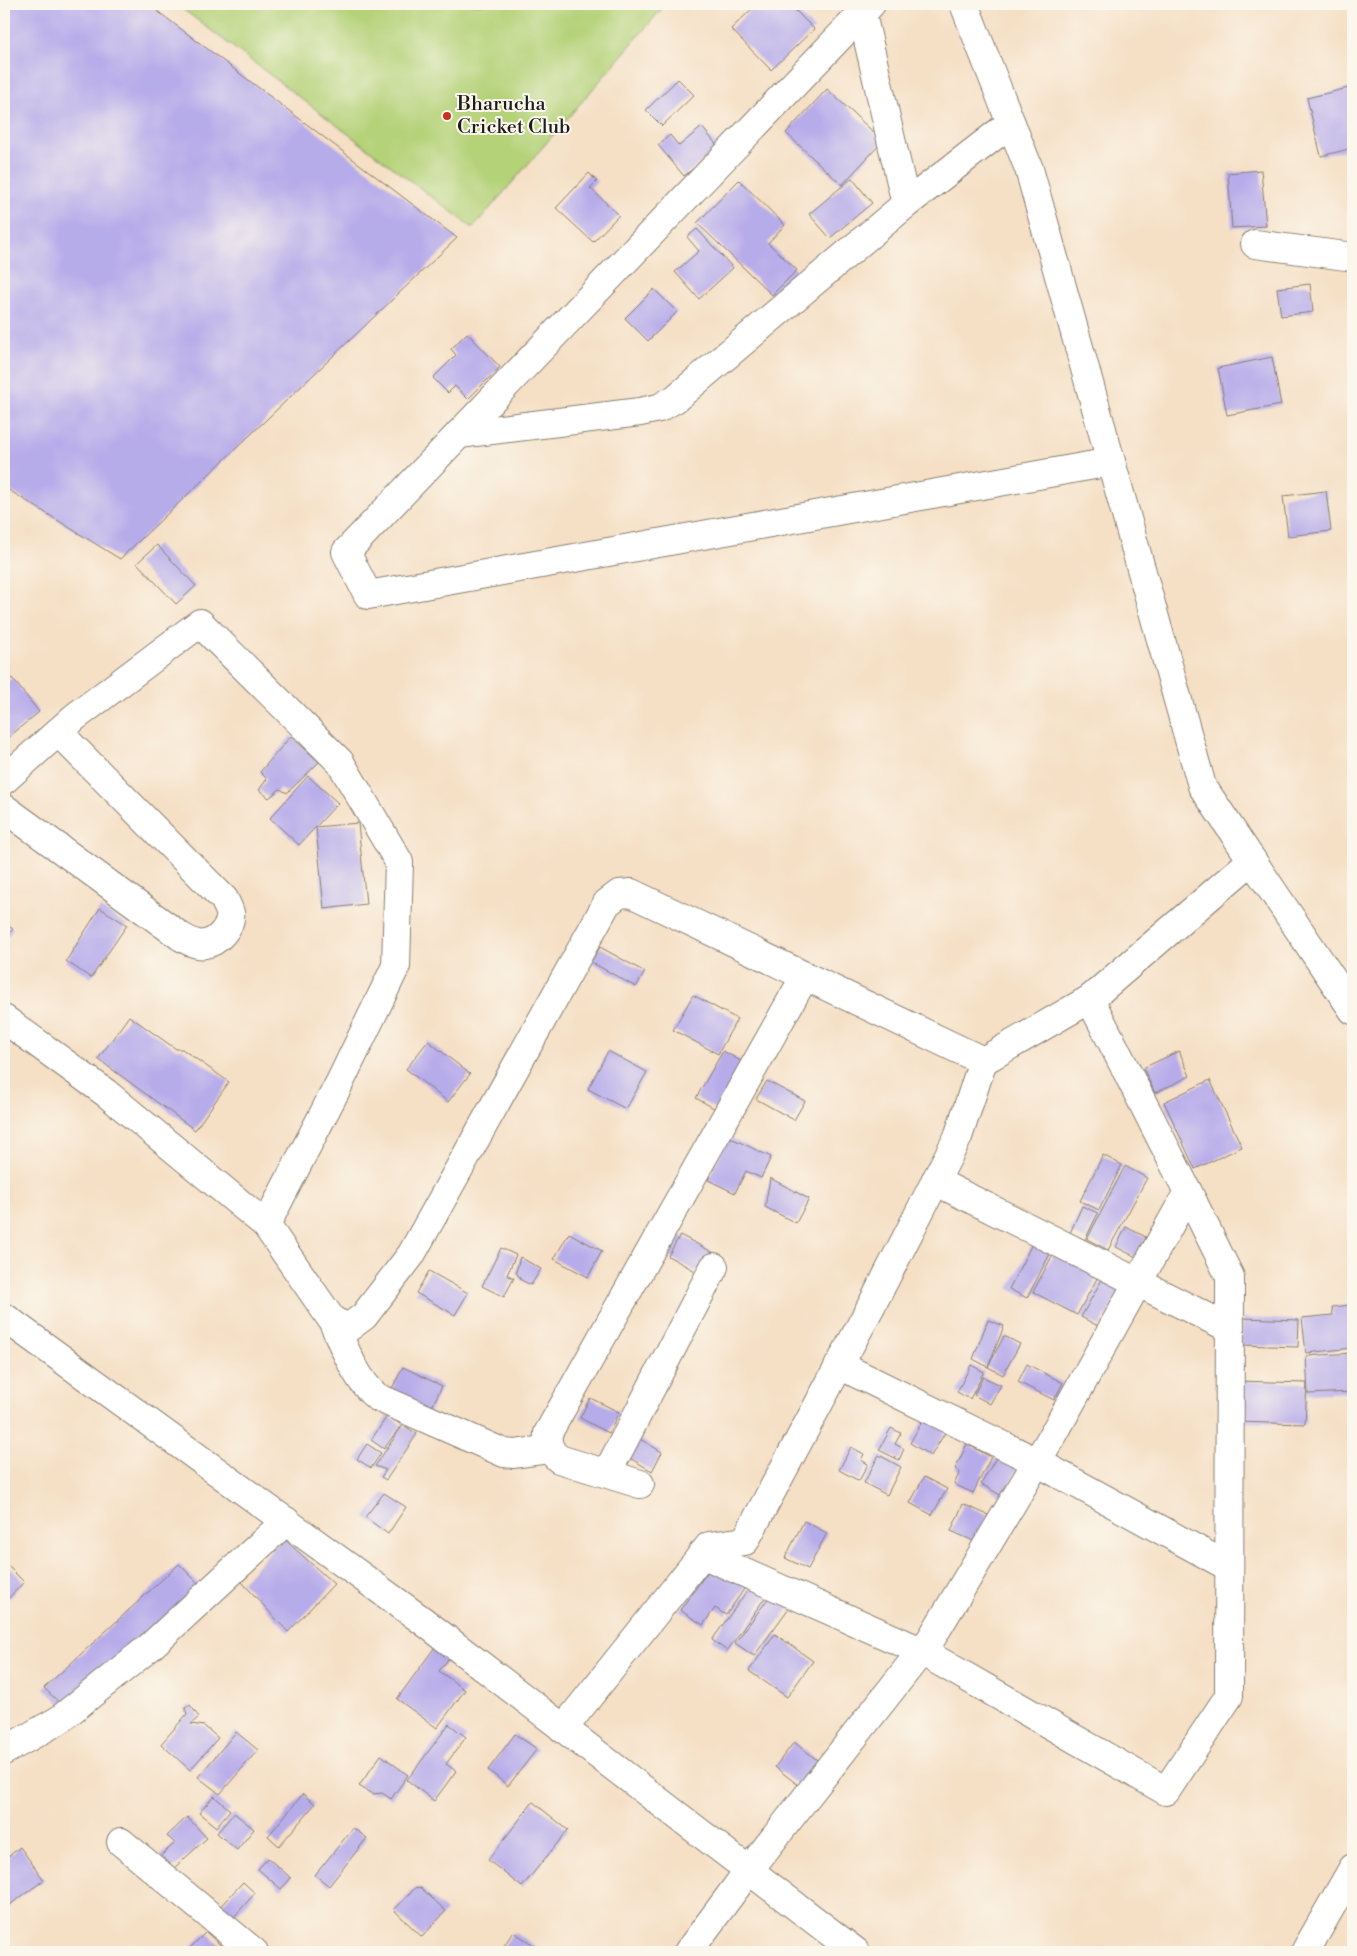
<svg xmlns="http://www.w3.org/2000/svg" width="1357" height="1956" viewBox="0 0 1357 1956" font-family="'Libre Bodoni',serif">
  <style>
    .green { fill: #b4d278; stroke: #68774a }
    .building { fill: #b7acea }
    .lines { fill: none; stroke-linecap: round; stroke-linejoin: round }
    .street-casing { stroke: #887e70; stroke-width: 30 }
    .secondary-casing { stroke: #887e70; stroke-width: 30 }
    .street { stroke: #fff; stroke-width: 28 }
    .secondary { stroke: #fff; stroke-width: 28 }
    .poi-dot { fill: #c8321e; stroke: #fbf7ec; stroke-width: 2 }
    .labels { text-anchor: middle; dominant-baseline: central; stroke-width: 4; stroke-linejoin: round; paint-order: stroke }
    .poi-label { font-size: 20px; fill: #1c1c1c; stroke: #fbf7ec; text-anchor: start }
  </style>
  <rect width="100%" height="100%" fill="#fbf7ec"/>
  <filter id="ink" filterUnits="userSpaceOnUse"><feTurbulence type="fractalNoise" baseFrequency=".02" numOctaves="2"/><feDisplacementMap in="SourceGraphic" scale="10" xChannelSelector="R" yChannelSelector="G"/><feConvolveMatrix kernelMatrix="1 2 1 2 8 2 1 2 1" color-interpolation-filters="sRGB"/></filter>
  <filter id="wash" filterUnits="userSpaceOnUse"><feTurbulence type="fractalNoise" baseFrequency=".0096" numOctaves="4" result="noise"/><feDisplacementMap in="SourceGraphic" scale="20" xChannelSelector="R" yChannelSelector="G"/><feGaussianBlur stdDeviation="1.12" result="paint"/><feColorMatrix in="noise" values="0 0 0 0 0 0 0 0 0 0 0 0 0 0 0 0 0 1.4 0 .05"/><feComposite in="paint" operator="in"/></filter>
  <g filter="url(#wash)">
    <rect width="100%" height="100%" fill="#f5dfc5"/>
    <!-- green -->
    <path class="green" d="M176,4H666L473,228Z"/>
    <g id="blocks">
      <!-- building -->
      <g class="building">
        <path d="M4,4H148L457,238L120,559L4,487Z"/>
        <path d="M757,4H789L814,29L771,70L731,29Z"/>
        <path d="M678,79L694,95L662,126L646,110Z"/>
        <path d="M1348,88L1353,108V148L1321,156L1307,98Z"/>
        <path d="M827,89L883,141L842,185L786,133Z"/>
        <path d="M702,127L719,148L684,176L658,145L670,135L679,146Z"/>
        <path d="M1261,170L1266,226L1232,228L1228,173Z"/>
        <path d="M589,173L597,181L590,188L619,215L593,242L556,208Z"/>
        <path d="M852,178L872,203L830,238L809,214Z"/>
        <path d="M739,180L785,225L768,243L797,270L772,295L697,223Z"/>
        <path d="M697,229L733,268L699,299L675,272L699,251L687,237Z"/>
        <path d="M1310,284L1313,312L1281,316L1277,288Z"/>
        <path d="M654,289L677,312L648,341L625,318Z"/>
        <path d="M467,333L500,367L468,399L455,386L448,393L433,378L456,355L451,349Z"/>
        <path d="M1272,357L1281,405L1227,415L1218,368Z"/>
        <path d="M1326,491L1331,531L1288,536L1283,496Z"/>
        <path d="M157,545L196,586L176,604L137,563Z"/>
        <path d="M12,678L39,712L5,740L4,685Z"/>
        <path d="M291,736L319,762L287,793L280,789L269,798L259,790L267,779L260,772Z"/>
        <path d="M308,776L338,803L299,845L270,818Z"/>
        <path d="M358,823L366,904L324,909L316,827Z"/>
        <path d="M100,908L127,925L91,978L66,961Z"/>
        <path d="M4,923L13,929L4,941Z"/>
        <path d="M600,947L645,972L636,987L591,962Z"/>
        <path d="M693,995L737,1019L718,1054L673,1030Z"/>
        <path d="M129,1016L176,1049H182L229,1082L195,1130L98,1059Z"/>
        <path d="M428,1041L470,1074L448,1102L406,1069Z"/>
        <path d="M608,1051L647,1072L626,1109L588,1089Z"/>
        <path d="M723,1051L748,1065L726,1115L696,1098Z"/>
        <path d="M1179,1051L1190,1076L1155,1093L1143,1068Z"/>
        <path d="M1210,1080L1242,1147L1195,1169L1164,1102Z"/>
        <path d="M767,1081L805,1101L794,1120L756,1099Z"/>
        <path d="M729,1137L771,1157L761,1178L746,1171L735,1193L708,1180Z"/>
        <path d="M1103,1155L1122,1165L1099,1210L1080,1201Z"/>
        <path d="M1125,1166L1147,1178L1108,1250L1087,1239Z"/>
        <path d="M770,1178L809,1199L796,1223L765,1207Z"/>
        <path d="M1082,1206L1098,1213L1085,1240L1070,1233Z"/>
        <path d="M1126,1227L1146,1237L1136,1257L1116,1247Z"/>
        <path d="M569,1233L602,1251L588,1277L554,1259Z"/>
        <path d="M680,1235L716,1254L697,1272L668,1256Z"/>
        <path d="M1035,1238L1053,1248L1027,1298L1009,1289Z"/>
        <path d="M1057,1247L1101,1271L1077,1315L1033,1292Z"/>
        <path d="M501,1248L516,1255L507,1275L514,1278L504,1297L482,1286Z"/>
        <path d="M520,1257L541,1269L531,1285L521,1280L516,1272Z"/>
        <path d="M429,1271L468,1293L455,1315L416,1293Z"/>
        <path d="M1105,1274L1124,1284L1100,1327L1081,1317Z"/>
        <path d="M1351,1305L1353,1348L1306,1353L1302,1318L1333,1315L1332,1307Z"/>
        <path d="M1243,1318L1299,1320L1298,1347L1241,1345Z"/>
        <path d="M988,1320L1004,1326L988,1367L973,1359Z"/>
        <path d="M1004,1336L1020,1344L1003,1375L988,1367Z"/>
        <path d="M1353,1353V1392L1308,1394L1306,1356Z"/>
        <path d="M1027,1364L1063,1383L1054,1400L1018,1382Z"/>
        <path d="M971,1365L984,1372L970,1399L957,1392Z"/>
        <path d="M403,1367L442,1386L428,1415L388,1396Z"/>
        <path d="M983,1377L1001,1385L990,1404L974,1395Z"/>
        <path d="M1236,1381L1307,1383L1305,1424L1235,1422Z"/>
        <path d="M590,1398L619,1412L609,1433L580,1418Z"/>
        <path d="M388,1415L401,1425L384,1449L371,1440Z"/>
        <path d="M924,1418L946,1431L931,1456L910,1443Z"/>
        <path d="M403,1425L417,1434L386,1480L381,1477L386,1470L375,1466Z"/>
        <path d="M891,1428L901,1433L895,1444L904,1449L899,1460L879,1450Z"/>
        <path d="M640,1439L662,1452L652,1471L628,1457Z"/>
        <path d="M367,1444L381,1453L371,1468L357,1459Z"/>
        <path d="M967,1444L991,1457L973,1493L954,1484L960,1472L955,1469Z"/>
        <path d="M851,1447L864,1454L861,1460L868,1464L859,1481L839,1470Z"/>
        <path d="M879,1455L901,1467L887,1495L864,1483Z"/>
        <path d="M997,1456L1018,1468L1002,1496L981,1484Z"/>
        <path d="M924,1477L947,1489L932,1515L910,1503Z"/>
        <path d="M384,1493L406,1507L388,1534L365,1517Z"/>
        <path d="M963,1504L988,1515L976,1542L951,1531Z"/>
        <path d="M804,1521L827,1533L808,1569L785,1558Z"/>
        <path d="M283,1538L334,1584L288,1632L242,1582Z"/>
        <path d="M4,1562L24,1582L4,1603Z"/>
        <path d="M714,1563L751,1579L726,1615L715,1608L703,1625L680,1610Z"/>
        <path d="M179,1564L201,1586L66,1709L44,1688Z"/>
        <path d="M757,1577L772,1588L727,1651L712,1640Z"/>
        <path d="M776,1588L794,1601L754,1656L735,1643Z"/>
        <path d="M775,1634L813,1661L787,1697L749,1671Z"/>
        <path d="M435,1647L450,1657L439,1671L465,1690L437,1728L397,1699Z"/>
        <path d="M190,1705L199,1717L191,1724L204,1726L218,1738L190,1770L161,1744L187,1714L185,1708Z"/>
        <path d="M449,1724L466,1737L446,1764L456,1771L434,1801L407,1780Z"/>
        <path d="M236,1732L258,1750L220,1794L198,1777Z"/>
        <path d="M515,1734L537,1749L508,1786L488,1770Z"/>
        <path d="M794,1742L821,1763L802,1788L775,1767Z"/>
        <path d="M381,1755L408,1775L391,1799L382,1793L372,1794L359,1786Z"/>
        <path d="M303,1794L315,1804L279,1846L268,1836Z"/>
        <path d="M214,1796L230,1810L216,1827L199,1813Z"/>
        <path d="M533,1802L568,1830L522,1887L488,1860Z"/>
        <path d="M234,1813L254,1829L237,1850L217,1833Z"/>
        <path d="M187,1817L207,1838L173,1869L156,1860L175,1843L167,1836Z"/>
        <path d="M353,1828L367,1838L329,1886L315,1875Z"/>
        <path d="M20,1847L44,1880L4,1909V1860Z"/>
        <path d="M268,1858L291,1878L281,1889L258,1869Z"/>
        <path d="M243,1882L255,1893L234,1917L231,1914L223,1923L213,1914Z"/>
        <path d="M416,1887L421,1888L446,1911L422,1937L394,1910Z"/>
        <path d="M206,1932L228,1952H186Z"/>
        <path d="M513,1932L545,1952H500Z"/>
      </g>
    </g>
  </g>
  <g filter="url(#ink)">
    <use href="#blocks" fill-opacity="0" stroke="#887e70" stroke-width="1"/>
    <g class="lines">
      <defs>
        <g id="street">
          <path d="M871,4L346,552L368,595L1111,462"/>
          <path d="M862,14L906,204"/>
          <path d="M1255,244L1353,257"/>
          <path d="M459,434L640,412L659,408L675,399L906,204L1011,123"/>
          <path d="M4,780L75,717L200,623L340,762L399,862L396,966L339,1084L266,1225"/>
          <path d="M4,808L180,936C187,940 196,946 205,944C218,942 232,926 230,913C229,909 226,903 224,899L58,732"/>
          <path d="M4,1019L106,1093L266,1225L332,1320L348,1328L364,1316L411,1255L607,903L619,894L631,893L983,1061"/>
          <path d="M935,1181L1229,1328"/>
          <path d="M4,1317L423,1621L856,1952"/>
          <path d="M332,1320C344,1346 355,1379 377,1397L504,1453L514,1454L550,1449"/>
          <path d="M839,1365L1037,1462L1229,1567"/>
          <path d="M607,1473L714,1267"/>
          <path d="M640,1484L559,1459C550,1451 547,1446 548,1433L805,976"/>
          <path d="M702,1554L921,1651L1166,1791L1229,1696L1230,1277L1188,1192"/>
          <path d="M563,1729L709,1546L745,1541L877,1295L958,1137L983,1061L1090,999L1252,860"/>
          <path d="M4,1751L59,1720L151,1646L286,1521"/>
          <path d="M121,1842L254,1952"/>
          <path d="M688,1952L749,1870L931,1639L1053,1435L1188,1192L1090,999"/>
          <path d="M1305,1952L1353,1868"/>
        </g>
        <path id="secondary" d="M964,4L1029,169L1202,786L1353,1010"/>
      </defs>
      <!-- street casing -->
      <use href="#street" class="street-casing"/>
      <!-- secondary casing -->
      <use href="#secondary" class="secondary-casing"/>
      <!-- street -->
      <use href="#street" class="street"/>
      <!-- secondary -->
      <use href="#secondary" class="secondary"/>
    </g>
  </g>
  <!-- markers -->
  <circle class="poi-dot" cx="447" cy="116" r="5"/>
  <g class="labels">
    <!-- poi labels -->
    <g class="poi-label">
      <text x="457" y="104">Bharucha<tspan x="457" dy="23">Cricket Club</tspan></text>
    </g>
  </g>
  <!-- margin -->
  <rect width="1357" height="1956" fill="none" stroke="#fbf7ec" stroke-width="20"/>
</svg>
